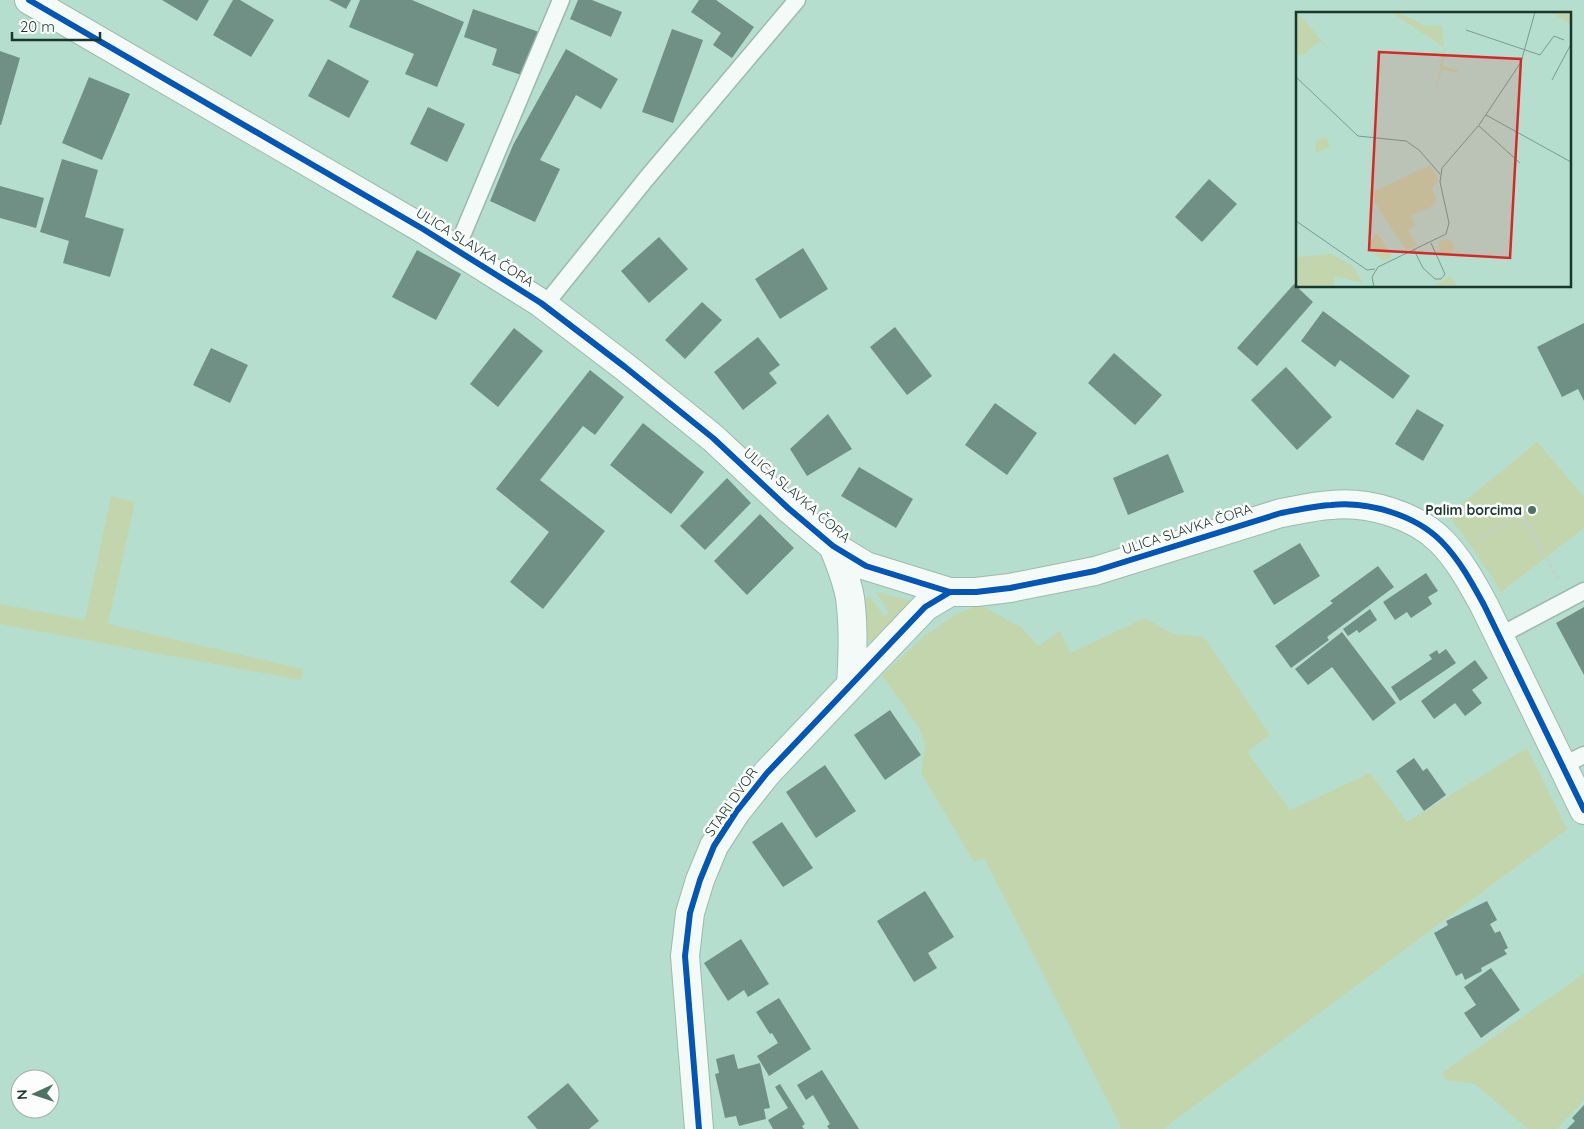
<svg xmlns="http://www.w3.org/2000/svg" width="1584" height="1129" viewBox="0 0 1584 1129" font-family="Quicksand,sans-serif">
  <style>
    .green { fill: #c3d5ac }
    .building { fill: #709085 }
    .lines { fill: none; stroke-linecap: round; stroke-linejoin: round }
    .lane-casing { stroke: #9abaad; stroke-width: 19 }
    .street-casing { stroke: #9abaad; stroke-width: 30 }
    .secondary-casing { stroke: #9abaad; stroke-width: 30 }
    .path { stroke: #c4d0cb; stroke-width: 3; stroke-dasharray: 4 2.5; stroke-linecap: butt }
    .lane { stroke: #f4faf8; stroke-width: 16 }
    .street { stroke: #f4faf8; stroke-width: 28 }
    .secondary { stroke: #f4faf8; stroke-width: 28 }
    .cycleway-casing { stroke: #fdfdfd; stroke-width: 9 }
    .cycleway { stroke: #0057b8; stroke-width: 6 }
    .poi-dot { fill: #507265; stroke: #fdfdfd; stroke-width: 2 }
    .labels { text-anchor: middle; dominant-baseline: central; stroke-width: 5; stroke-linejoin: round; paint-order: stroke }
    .street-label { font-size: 14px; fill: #19382d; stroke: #fdfdfd }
    .poi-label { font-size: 14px; font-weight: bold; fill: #19382d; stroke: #fdfdfd; text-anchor: end }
    .inset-road { fill: none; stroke: #779c8e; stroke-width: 1 }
    .view { fill: #d62828; fill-opacity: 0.15; stroke: #d62828; stroke-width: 2.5 }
    .inset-edge { fill: none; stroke: #19382d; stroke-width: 2.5 }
  </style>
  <rect width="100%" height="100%" fill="#b6dece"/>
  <!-- green -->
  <g class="green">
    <path d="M1537,442L1584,497V528L1501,592L1476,553L1448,515Z"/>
    <path d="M111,496L135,502L108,624L303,669L301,680L0,624V604L85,620Z"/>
    <path d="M876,592L916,602L878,644L871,642L868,639L865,600L869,595L884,617L889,613Z"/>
    <path d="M980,605L1021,627L1038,646L1060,631L1070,653L1145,618L1173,634L1204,637L1270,735L1247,752L1290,810L1370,773L1407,822L1527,748L1567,829L1163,1129H1122L984,858L974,862L921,773L925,746L919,728L882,675L923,637L956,614Z"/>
    <path d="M1584,974V1100L1557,1129H1528L1475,1084L1446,1080L1442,1073Z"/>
  </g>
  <!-- building -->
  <g class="building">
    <path d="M162,0H209L197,21Z"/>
    <path d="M233,0H240L274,20L251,57L213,35Z"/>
    <path d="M329,0H351L346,9Z"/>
    <path d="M360,0H412L464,22L437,87L405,74L414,54L349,27Z"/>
    <path d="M578,0H592L622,12L611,37L570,19Z"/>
    <path d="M699,0H716L754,27L732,58L713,45L721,33L691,12Z"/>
    <path d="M473,9L539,32L524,76L492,65L497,49L464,37Z"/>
    <path d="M672,29L703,40L673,123L642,112Z"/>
    <path d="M566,49L618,79L601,109L576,95L540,160L560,169L535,222L490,201L513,145Z"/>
    <path d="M0,51L20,58L1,125H0Z"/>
    <path d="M328,59L369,81L349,118L308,96Z"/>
    <path d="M89,77L130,94L102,160L62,143Z"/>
    <path d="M428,107L465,124L447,162L410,144Z"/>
    <path d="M62,159L98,170L85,217L124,229L110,277L63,263L69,241L40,232Z"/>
    <path d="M1209,179L1237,204L1202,242L1175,217Z"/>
    <path d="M0,186L44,198L36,228L0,218Z"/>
    <path d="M659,237L688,269L649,303L621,271Z"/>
    <path d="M803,248L828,289L780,319L755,279Z"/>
    <path d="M417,250L461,274L436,320L392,297Z"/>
    <path d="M1294,284L1313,302L1257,366L1237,348Z"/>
    <path d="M702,302L722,320L685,359L665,340Z"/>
    <path d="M1323,311L1410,376L1393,399L1340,360L1335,367L1301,341Z"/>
    <path d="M1584,323V401L1578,389L1562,397L1537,347Z"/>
    <path d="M895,327L932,376L907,395L870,347Z"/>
    <path d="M514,328L543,351L498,407L470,384Z"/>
    <path d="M758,337L780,365L769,373L777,383L743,410L714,372Z"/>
    <path d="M211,348L248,365L230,403L193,385Z"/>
    <path d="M1114,353L1162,395L1135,425L1088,383Z"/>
    <path d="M1286,367L1332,417L1297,450L1251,400Z"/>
    <path d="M590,370L624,397L595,435L583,426L540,480L605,531L543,609L510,582L549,532L496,489Z"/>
    <path d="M995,403L1037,433L1007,475L965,445Z"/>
    <path d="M1417,409L1444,425L1423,461L1395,444Z"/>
    <path d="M828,414L852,449L807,476L790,449Z"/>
    <path d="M643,423L704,472L671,514L610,465Z"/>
    <path d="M1168,454L1184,492L1128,515L1113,478Z"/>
    <path d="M859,467L913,499L896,528L841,496Z"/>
    <path d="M727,478L751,503L705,550L680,526Z"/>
    <path d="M760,514L794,548L747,595L714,561Z"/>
    <path d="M1300,543L1320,576L1274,605L1253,571Z"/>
    <path d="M1378,566L1394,587L1327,637L1329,640L1291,668L1275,646L1333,603L1330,601Z"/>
    <path d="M1426,573L1438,591L1428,597L1432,604L1411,618L1407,612L1395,620L1383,602Z"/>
    <path d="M1584,607V675L1556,623Z"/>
    <path d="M1370,609L1377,620L1359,633L1357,630L1348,636L1343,629Z"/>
    <path d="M1342,632L1396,703L1373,721L1332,667L1308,685L1295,669Z"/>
    <path d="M1446,649L1456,663L1400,701L1391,687L1432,659L1429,655L1437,650L1439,654Z"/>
    <path d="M1475,660L1488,678L1472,690L1482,703L1465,716L1455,703L1434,719L1421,701Z"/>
    <path d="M890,710L921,755L885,780L854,735Z"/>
    <path d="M1414,758L1423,771L1427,768L1446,795L1424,811L1396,771Z"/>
    <path d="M825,765L856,811L816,838L786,792Z"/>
    <path d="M782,822L813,868L783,887L752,842Z"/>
    <path d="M925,891L954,937L928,953L937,968L914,982L877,921Z"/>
    <path d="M1487,901L1497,920L1490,924L1495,933L1500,931L1508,948L1504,950L1507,954L1481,968L1482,971L1465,980L1462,973L1456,976L1434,933L1448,925L1446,921Z"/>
    <path d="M741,939L769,984L748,997L744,990L728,1001L704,963Z"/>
    <path d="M1491,968L1520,1010L1481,1038L1464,1013L1476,1005L1464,987Z"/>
    <path d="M779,998L811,1049L769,1076L757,1056L778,1043L772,1033L770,1034L756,1012Z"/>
    <path d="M734,1054L738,1069L760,1063L770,1108L764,1109L766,1119L739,1126L736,1116L725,1118L715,1074L719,1073L716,1059Z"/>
    <path d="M822,1070L859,1129H829L827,1126L830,1124L813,1095L806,1100L797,1085Z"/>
    <path d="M568,1083L599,1121L589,1129H537L527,1117Z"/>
    <path d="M780,1084L805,1124L802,1126L804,1129H773L768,1120L788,1108L775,1087Z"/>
    <path d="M1584,1105V1129H1567L1575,1121L1572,1118Z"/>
  </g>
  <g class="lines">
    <defs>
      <g id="lane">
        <path d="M456,250L561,0"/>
        <path d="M544,306L646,179L797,0"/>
        <path d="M1499,636L1584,591"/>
        <path d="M1562,766L1584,755"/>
      </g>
      <g id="street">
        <path d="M833,546C840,563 847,580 850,598C854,627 853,655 851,684"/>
        <path d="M699,1129L685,956L690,913L700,880L714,846L736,812L767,773L925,607L950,592"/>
      </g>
      <path id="secondary" d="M29,0L423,229L541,303L625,367L713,438L788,508L833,546L866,566L950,592H976L1010,588L1095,571L1281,513C1298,510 1314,506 1331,505C1368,501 1415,515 1441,541C1459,559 1472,583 1484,605L1584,810"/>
    </defs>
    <!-- lane casing -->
    <use href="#lane" class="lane-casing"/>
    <!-- street casing -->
    <use href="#street" class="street-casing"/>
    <!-- secondary casing -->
    <use href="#secondary" class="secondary-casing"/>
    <!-- path -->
    <path class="path" d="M1476,541L1521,514L1558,578"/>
    <!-- lane -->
    <use href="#lane" class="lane"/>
    <!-- street -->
    <use href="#street" class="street"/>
    <!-- secondary -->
    <use href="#secondary" class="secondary"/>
    <defs>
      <g id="cycleway">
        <path d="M29,0L423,229L541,303L625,367L713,438L788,508L833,546L866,566L950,592H976L1010,588L1095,571L1281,513C1298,510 1314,506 1331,505C1368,501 1415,515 1441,541C1459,559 1472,583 1484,605L1584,810"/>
        <path d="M699,1129L685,956L690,913L700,880L714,846L736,812L767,773L925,607L950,592"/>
      </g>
    </defs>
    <!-- cycleway casing -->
    <use href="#cycleway" class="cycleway-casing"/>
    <!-- cycleway -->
    <use href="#cycleway" class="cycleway"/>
  </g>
  <!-- markers -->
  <circle class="poi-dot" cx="1532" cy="510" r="5"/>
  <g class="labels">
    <!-- street labels -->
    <g class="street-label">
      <text transform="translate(475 247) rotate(32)">ULICA SLAVKA ČORA</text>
      <text transform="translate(797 495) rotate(41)">ULICA SLAVKA ČORA</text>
      <text transform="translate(1187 529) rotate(-18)">ULICA SLAVKA ČORA</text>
      <text transform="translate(731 802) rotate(-55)">STARI DVOR</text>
    </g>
    <!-- poi labels -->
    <g class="poi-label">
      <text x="1522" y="510">Palim borcima</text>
    </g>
  </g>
  <!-- overview -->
  <g transform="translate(1296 12)">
    <rect width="275" height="275" fill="#b6dece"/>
    <path d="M0,0H2L37,43L24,29L7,43L0,44ZM101,0L128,13L146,14L148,35L96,1ZM254,0H275V13ZM148,36L150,37L146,54L162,58L161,61L146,57L139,81ZM30,125L34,134L20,141L19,130ZM134,153L142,166L136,177L140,187L137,194L115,204L119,214L112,218L121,234L110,238L73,182ZM81,221L96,245L87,249L71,233ZM142 235a8 8 0 1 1 16 0a8 8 0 1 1-16 0ZM35,242L57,254L67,271L39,264L38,275H0V245ZM155,264L161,275H139L138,274Z" fill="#c3d5ac"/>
    <path class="inset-road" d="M170,18L244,43L258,24L268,28M0,65L62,124L110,129L123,138L144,162M256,68L275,32M190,103L275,150M183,114L224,151M0,209L71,258L79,257M118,238L127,256L139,267H145L149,262L135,231M78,275L76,265L82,255L150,222L153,211L144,170L146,156L183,113L225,50L239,0"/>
    <path class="view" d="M83,40L225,47L214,246L73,238Z"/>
    <rect width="275" height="275" class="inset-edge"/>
  </g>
  <!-- north arrow -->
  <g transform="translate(35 1094) rotate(267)"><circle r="24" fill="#fdfdfd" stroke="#a2aeaa"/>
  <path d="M0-4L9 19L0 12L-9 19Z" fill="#507265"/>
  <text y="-8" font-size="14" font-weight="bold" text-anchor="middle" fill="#19382d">N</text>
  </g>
  <!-- scale -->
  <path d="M12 32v8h88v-8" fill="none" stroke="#19382d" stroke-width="2.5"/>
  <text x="20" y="32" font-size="15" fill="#19382d" stroke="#fdfdfd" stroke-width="4" paint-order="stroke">20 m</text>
</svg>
